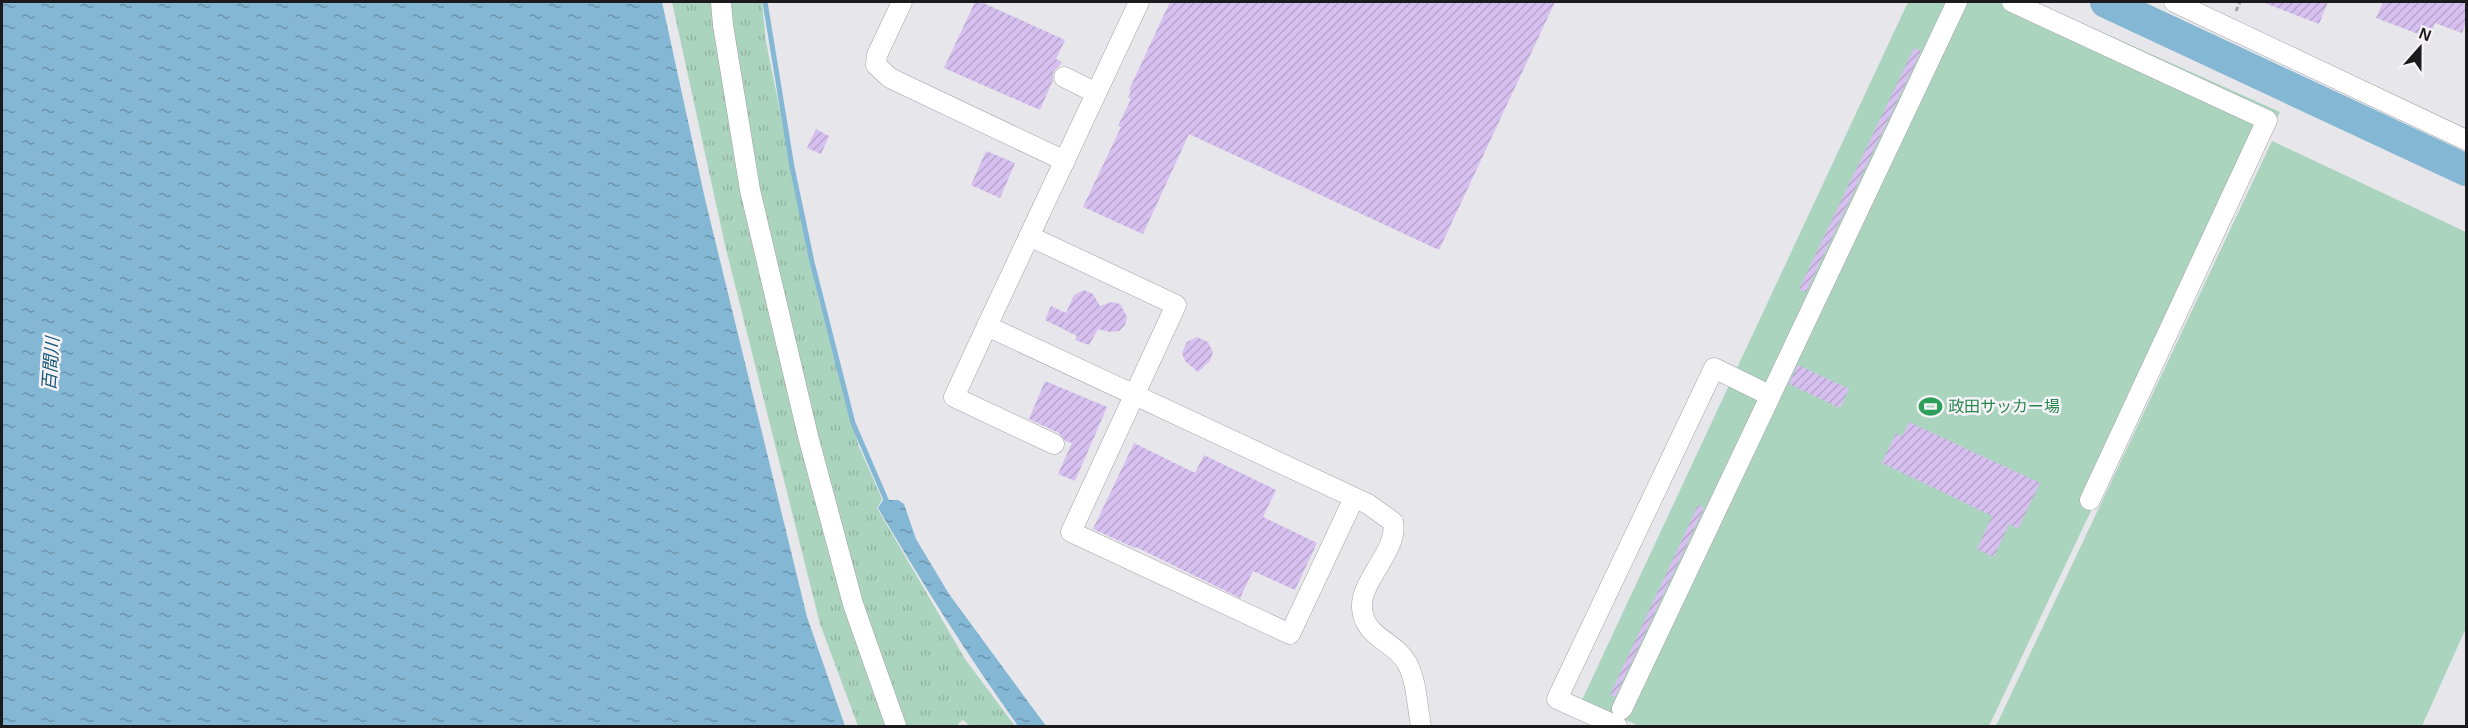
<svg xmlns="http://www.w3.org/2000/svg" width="2468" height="728" viewBox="0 0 2468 728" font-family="Helvetica,'Noto Sans JP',sans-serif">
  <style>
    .grass { fill: url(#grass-tufts) }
    .garden { fill: #abd4be }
    .water { fill: url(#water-ripples) }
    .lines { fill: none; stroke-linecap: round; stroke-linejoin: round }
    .stream { stroke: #83b7d4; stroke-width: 5 }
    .river { stroke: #83b7d4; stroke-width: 32 }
    .building { fill: url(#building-hatch) }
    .minor-casing { stroke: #a3a2a6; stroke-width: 21 }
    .path { stroke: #a1a0a4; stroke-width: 3; stroke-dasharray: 4.5 3; stroke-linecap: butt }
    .minor { stroke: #fff; stroke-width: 20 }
    .labels { text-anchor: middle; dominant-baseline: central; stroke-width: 5; stroke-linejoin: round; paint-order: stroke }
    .leisure-label { font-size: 16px; fill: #27864d; stroke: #f5f3f8; text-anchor: start }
    .water-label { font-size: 18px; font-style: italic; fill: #1a5977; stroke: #f5f3f8 }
  </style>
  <defs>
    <pattern id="grass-tufts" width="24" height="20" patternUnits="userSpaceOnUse" patternTransform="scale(1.5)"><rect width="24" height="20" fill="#abd4be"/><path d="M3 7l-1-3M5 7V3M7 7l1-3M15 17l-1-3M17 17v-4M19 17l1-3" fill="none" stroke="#93b5a3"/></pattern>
    <pattern id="water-ripples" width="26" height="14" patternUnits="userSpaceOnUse" patternTransform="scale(1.5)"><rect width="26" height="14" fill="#83b7d4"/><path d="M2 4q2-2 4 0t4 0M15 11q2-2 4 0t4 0" fill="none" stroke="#6a94ab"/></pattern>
    <pattern id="building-hatch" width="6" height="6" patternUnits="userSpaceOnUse" patternTransform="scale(1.5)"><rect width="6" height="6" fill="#d6c0ef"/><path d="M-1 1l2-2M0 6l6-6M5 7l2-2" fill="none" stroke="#b7a4cc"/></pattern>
  </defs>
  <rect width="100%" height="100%" fill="#e7e6eb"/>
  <!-- grass -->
  <g class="grass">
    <path d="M672,2H715L887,726H858L820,624L725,245Z"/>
    <path d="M727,2H762L766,42L818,297L859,447L882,499L877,508L965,659L1015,726H970L963,720L958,724L959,726H900L859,603L772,258L729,31Z"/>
  </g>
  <!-- garden -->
  <g class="garden">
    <path d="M1908,2H2035L2280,112L1989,726H1639L1582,700Z"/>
    <path d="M2272,141L2466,232V628L2422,726H1996Z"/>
  </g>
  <!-- water -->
  <g class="water">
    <path d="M2,2H662L705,199L807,617L845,726H2Z"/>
    <path d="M883,500H898L904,504L916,539L949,594L1046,726H1018C968,656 922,583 878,508Z"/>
  </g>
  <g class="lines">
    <!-- stream -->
    <g class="stream">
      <path d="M765,2L792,167L812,262L853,423L887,502"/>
      <path d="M2211,51L2214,41"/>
    </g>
    <!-- river -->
    <path class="river" d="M2106,2L2466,170"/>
  </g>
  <!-- building -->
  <g class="building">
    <path d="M975,2H981L1065,40L1056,59L1062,62L1053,72V80L1040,110L944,68Z"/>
    <path d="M1170,2H1555L1439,250L1189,134L1143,234L1083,207L1121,127L1118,126L1131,99L1128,98L1131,91L1129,90Z"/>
    <path d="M2262,2H2328L2319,24Z"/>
    <path d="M2383,2H2466V22L2462,33L2435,23L2429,38L2376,18Z"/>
    <path d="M1914,48L1921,51L1806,292L1799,289Z"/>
    <path d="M816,129L829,136L821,154L807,148Z"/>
    <path d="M986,151L1015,163L1000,198L971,185Z"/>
    <path d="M1084,290L1093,294L1100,306L1112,302L1120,304L1127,317L1125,325L1119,331L1110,332L1098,329L1089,345L1075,340L1077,336L1045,320L1051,306L1066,313L1074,295Z"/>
    <path d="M1197,337L1208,342L1213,352L1210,361L1198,372L1185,361L1182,353L1187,342Z"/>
    <path d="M1798,365L1849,389L1840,408L1789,384Z"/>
    <path d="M1045,381L1107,407L1075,481L1058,474L1072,443L1065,441L1059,433L1029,419Z"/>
    <path d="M1909,422L2040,483L2018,529L2009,524L1994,557L1977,549L1992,516L1882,463L1896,433L1902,437Z"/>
    <path d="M1134,443L1195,473L1204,455L1276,490L1263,517L1317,543L1295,590L1253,571L1240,598L1136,547L1135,548L1093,529Z"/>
    <path d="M1698,505L1704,508L1615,697L1610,695Z"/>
  </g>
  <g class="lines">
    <defs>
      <g id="minor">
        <path d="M721,2L723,25L750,190L808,436L853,604L896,726"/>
        <path d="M902,2L877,55L876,65L890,78L1065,161"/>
        <path d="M1139,2L987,326L1368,504L1393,522C1399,550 1360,580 1362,608C1364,638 1395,641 1407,663C1417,682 1417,706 1421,726"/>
        <path d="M2012,2L2267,120L2090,500"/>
        <path d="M2174,2L2466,140"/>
        <path d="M1064,77L1096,93"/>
        <path d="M1029,236L1176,305L1071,532L1290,634L1354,498"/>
        <path d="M987,326L954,397L1054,444"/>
        <path d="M1622,709L1957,2"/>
        <path d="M1617,726L1557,699L1714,368L1769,395"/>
      </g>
    </defs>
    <!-- minor casing -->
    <use href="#minor" class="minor-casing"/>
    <!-- path -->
    <path class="path" d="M2236,11L2240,2"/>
    <!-- minor -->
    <use href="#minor" class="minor"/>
  </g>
  <!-- icons -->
  <defs>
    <symbol id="stadium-bare" viewBox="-9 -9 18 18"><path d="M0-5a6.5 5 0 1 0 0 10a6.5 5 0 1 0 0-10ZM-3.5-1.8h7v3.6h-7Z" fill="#2e9e5b" stroke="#f5f3f8" stroke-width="2.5" paint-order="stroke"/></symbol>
  </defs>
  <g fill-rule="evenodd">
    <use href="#stadium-bare" x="1914" y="390" width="33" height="33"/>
  </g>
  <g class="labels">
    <!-- leisure labels -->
    <g class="leisure-label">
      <text x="1948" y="406">政田サッカー場</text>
    </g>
    <!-- water labels -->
    <g class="water-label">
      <text transform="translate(51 364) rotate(-86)">百間川</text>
    </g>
  </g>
  <!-- border -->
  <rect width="2468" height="728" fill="none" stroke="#1b1a1c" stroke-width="6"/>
  <!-- north arrow -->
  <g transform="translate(2420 48) rotate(21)" stroke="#f5f3f8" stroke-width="4.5" paint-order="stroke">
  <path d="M0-4.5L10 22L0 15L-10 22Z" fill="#1b1a1c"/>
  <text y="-9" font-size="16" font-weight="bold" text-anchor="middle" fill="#1b1a1c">N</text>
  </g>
</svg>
